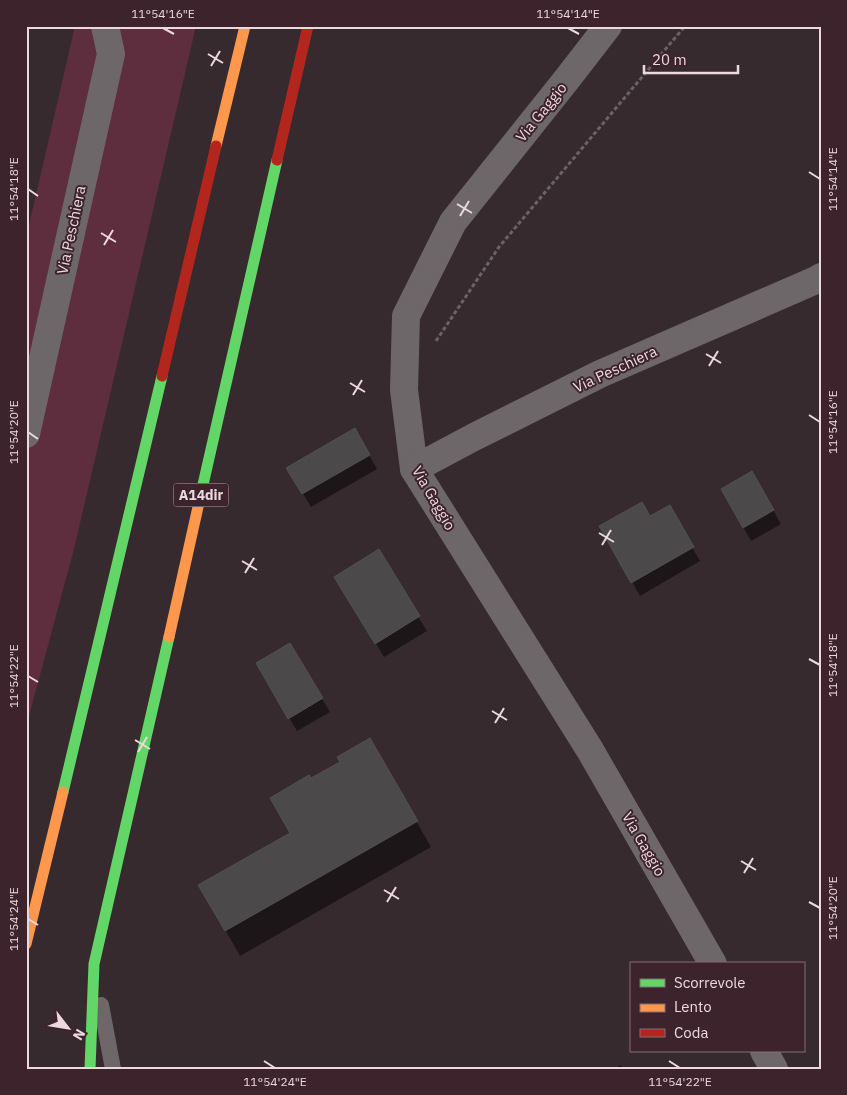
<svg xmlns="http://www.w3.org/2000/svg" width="847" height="1095" viewBox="0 0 847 1095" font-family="'IBM Plex Sans',sans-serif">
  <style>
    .green { fill: #5e2d3e }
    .shadow { fill: #0007 }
    .building { fill: #4b4949; stroke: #515050 }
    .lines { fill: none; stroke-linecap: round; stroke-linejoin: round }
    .path { stroke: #6a6365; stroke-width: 3; stroke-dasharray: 4 2.5; stroke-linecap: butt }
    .lane { stroke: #6d6769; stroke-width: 16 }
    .street { stroke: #6d6769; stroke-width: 28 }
    .fast { stroke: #63d668; stroke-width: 11 }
    .slow { stroke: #ff974d; stroke-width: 11 }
    .jam { stroke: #b3261e; stroke-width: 11 }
    .ticks { fill: none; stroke: #ebd9de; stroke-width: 2 }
    .labels { text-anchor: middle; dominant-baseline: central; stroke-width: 4; stroke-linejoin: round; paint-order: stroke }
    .shield { fill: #3d242c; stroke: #b7a3a9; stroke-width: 1 }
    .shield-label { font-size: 14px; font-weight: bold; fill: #ebd9de }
    .street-label { font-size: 15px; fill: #ebd9de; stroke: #3d242c }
    .neatline { fill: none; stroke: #ebd9de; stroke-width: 2 }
    .ticks-label { font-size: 12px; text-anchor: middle; fill: #ebd9de }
  </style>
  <rect width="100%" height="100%" fill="#372a2e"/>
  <!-- green -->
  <path class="green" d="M75,26H196L74,549L26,727V238Z"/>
  <!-- shadow -->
  <g class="shadow">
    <path d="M355,430L377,469L311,507L288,469Z"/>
    <path d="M752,473L781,524L751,541L722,489Z"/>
    <path d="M669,507L700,561L640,596L601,526L650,518Z"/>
    <path d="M378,551L427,631L384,657L344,590Z"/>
    <path d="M290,645L330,712L297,731L257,664Z"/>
    <path d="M370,740L431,847L240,956L200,885L292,833L311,780L342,763Z"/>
    <path d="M621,1065L623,1069H614Z"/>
  </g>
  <!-- building -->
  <g class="building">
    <path d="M355,428L370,455L302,494L286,468Z"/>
    <path d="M752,471L774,510L743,528L721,489Z"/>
    <path d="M642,502L650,516L670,505L694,547L631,583L599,526Z"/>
    <path d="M379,549L420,616L375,644L334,577Z"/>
    <path d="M290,643L323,698L288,719L256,663Z"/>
    <path d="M370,738L418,821L225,931L198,885L290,833L270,798L309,775L311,778L340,762L337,757Z"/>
  </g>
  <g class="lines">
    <!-- path -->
    <path class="path" d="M436,341L499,247L685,26"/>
    <!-- lane -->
    <path class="lane" d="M101,1005L113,1069"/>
    <!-- street -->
    <g class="street">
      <path d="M608,26L567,79L453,222L406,316L404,390L414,469L590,750L713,964"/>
      <path d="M26,434L111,54L105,26"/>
      <path d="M414,469L474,437L600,374L816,280L821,277"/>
      <path d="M764,1051L774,1069"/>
    </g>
    <!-- fast -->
    <g class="fast">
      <path d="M202,489L277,160"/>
      <path d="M63,792L162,376"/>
      <path d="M90,1069L94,964L169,637"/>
    </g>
    <!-- slow -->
    <g class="slow">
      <path d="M216,146L245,26"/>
      <path d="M169,637L202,489"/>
      <path d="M26,944L63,792"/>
    </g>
    <!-- jam -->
    <g class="jam">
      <path d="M277,160L308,26"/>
      <path d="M162,376L216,146"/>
    </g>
  </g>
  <!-- ticks -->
  <path class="ticks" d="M163,28L174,34M568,28L579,34M208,54L223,63M211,66L220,51M809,172L820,179M28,189L38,196M457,204L472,213M460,216L469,201M101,233L116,242M104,245L113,230M706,354L721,363M709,366L718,351M350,383L365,392M353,395L362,380M809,415L820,422M28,432L38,439M599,533L614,542M602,545L611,530M242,561L257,570M245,573L254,558M809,659L820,665M28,676L38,682M492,711L507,720M495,723L504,708M135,740L150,749M138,752L147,737M741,861L756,870M744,873L753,858M384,890L399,899M387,902L396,887M809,902L820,908M28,919L38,925M264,1061L275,1068M669,1061L680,1068"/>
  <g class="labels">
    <!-- shield labels -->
    <rect class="shield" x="173.5" y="483.5" width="55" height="23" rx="4"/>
    <g class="shield-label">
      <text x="201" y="495">A14dir</text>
    </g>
    <!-- street labels -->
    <g class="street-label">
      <text transform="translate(541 112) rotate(-51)">Via Gaggio</text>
      <text transform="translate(71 230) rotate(-78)">Via Peschiera</text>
      <text transform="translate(615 369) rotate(-25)">Via Peschiera</text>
      <text transform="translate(434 498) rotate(60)">Via Gaggio</text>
      <text transform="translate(644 844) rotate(60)">Via Gaggio</text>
    </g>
  </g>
  <!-- border -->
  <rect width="847" height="1095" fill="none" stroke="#3d242c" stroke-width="55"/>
  <!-- legend -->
  <rect x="630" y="962" width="175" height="90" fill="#3d242c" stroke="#836c73"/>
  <rect x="640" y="979" width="25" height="8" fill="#63d668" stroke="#836c73"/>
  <text x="674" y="988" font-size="15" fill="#ebd9de">Scorrevole</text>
  <rect x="640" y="1004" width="25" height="8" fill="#ff974d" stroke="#836c73"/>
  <text x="674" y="1012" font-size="15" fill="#ebd9de">Lento</text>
  <rect x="640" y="1029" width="25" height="8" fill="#b3261e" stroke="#836c73"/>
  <text x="674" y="1038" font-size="15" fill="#ebd9de">Coda</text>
  <!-- north arrow -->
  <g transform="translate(68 1028) rotate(121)" stroke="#3d242c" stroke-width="4" paint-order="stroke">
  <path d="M0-4L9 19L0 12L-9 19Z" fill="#ebd9de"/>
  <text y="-8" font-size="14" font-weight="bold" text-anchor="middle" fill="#ebd9de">N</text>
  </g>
  <!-- scale -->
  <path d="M644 65v8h94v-8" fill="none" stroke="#ebd9de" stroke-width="2.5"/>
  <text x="652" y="65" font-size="15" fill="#ebd9de" stroke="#3d242c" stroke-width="4" paint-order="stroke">20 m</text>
  <rect x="28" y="28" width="792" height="1040" class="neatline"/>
  <g class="ticks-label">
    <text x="163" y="18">11°54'16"E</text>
    <text x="568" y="18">11°54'14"E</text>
    <text transform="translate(833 179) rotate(-90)" y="4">11°54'14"E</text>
    <text transform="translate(14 189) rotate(-90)" y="4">11°54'18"E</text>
    <text transform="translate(833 422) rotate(-90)" y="4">11°54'16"E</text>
    <text transform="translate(14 432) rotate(-90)" y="4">11°54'20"E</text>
    <text transform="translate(833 665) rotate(-90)" y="4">11°54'18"E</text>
    <text transform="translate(14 676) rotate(-90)" y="4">11°54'22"E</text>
    <text transform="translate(833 908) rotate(-90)" y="4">11°54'20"E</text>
    <text transform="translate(14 919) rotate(-90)" y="4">11°54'24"E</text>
    <text x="275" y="1086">11°54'24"E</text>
    <text x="680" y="1086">11°54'22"E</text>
  </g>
</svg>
